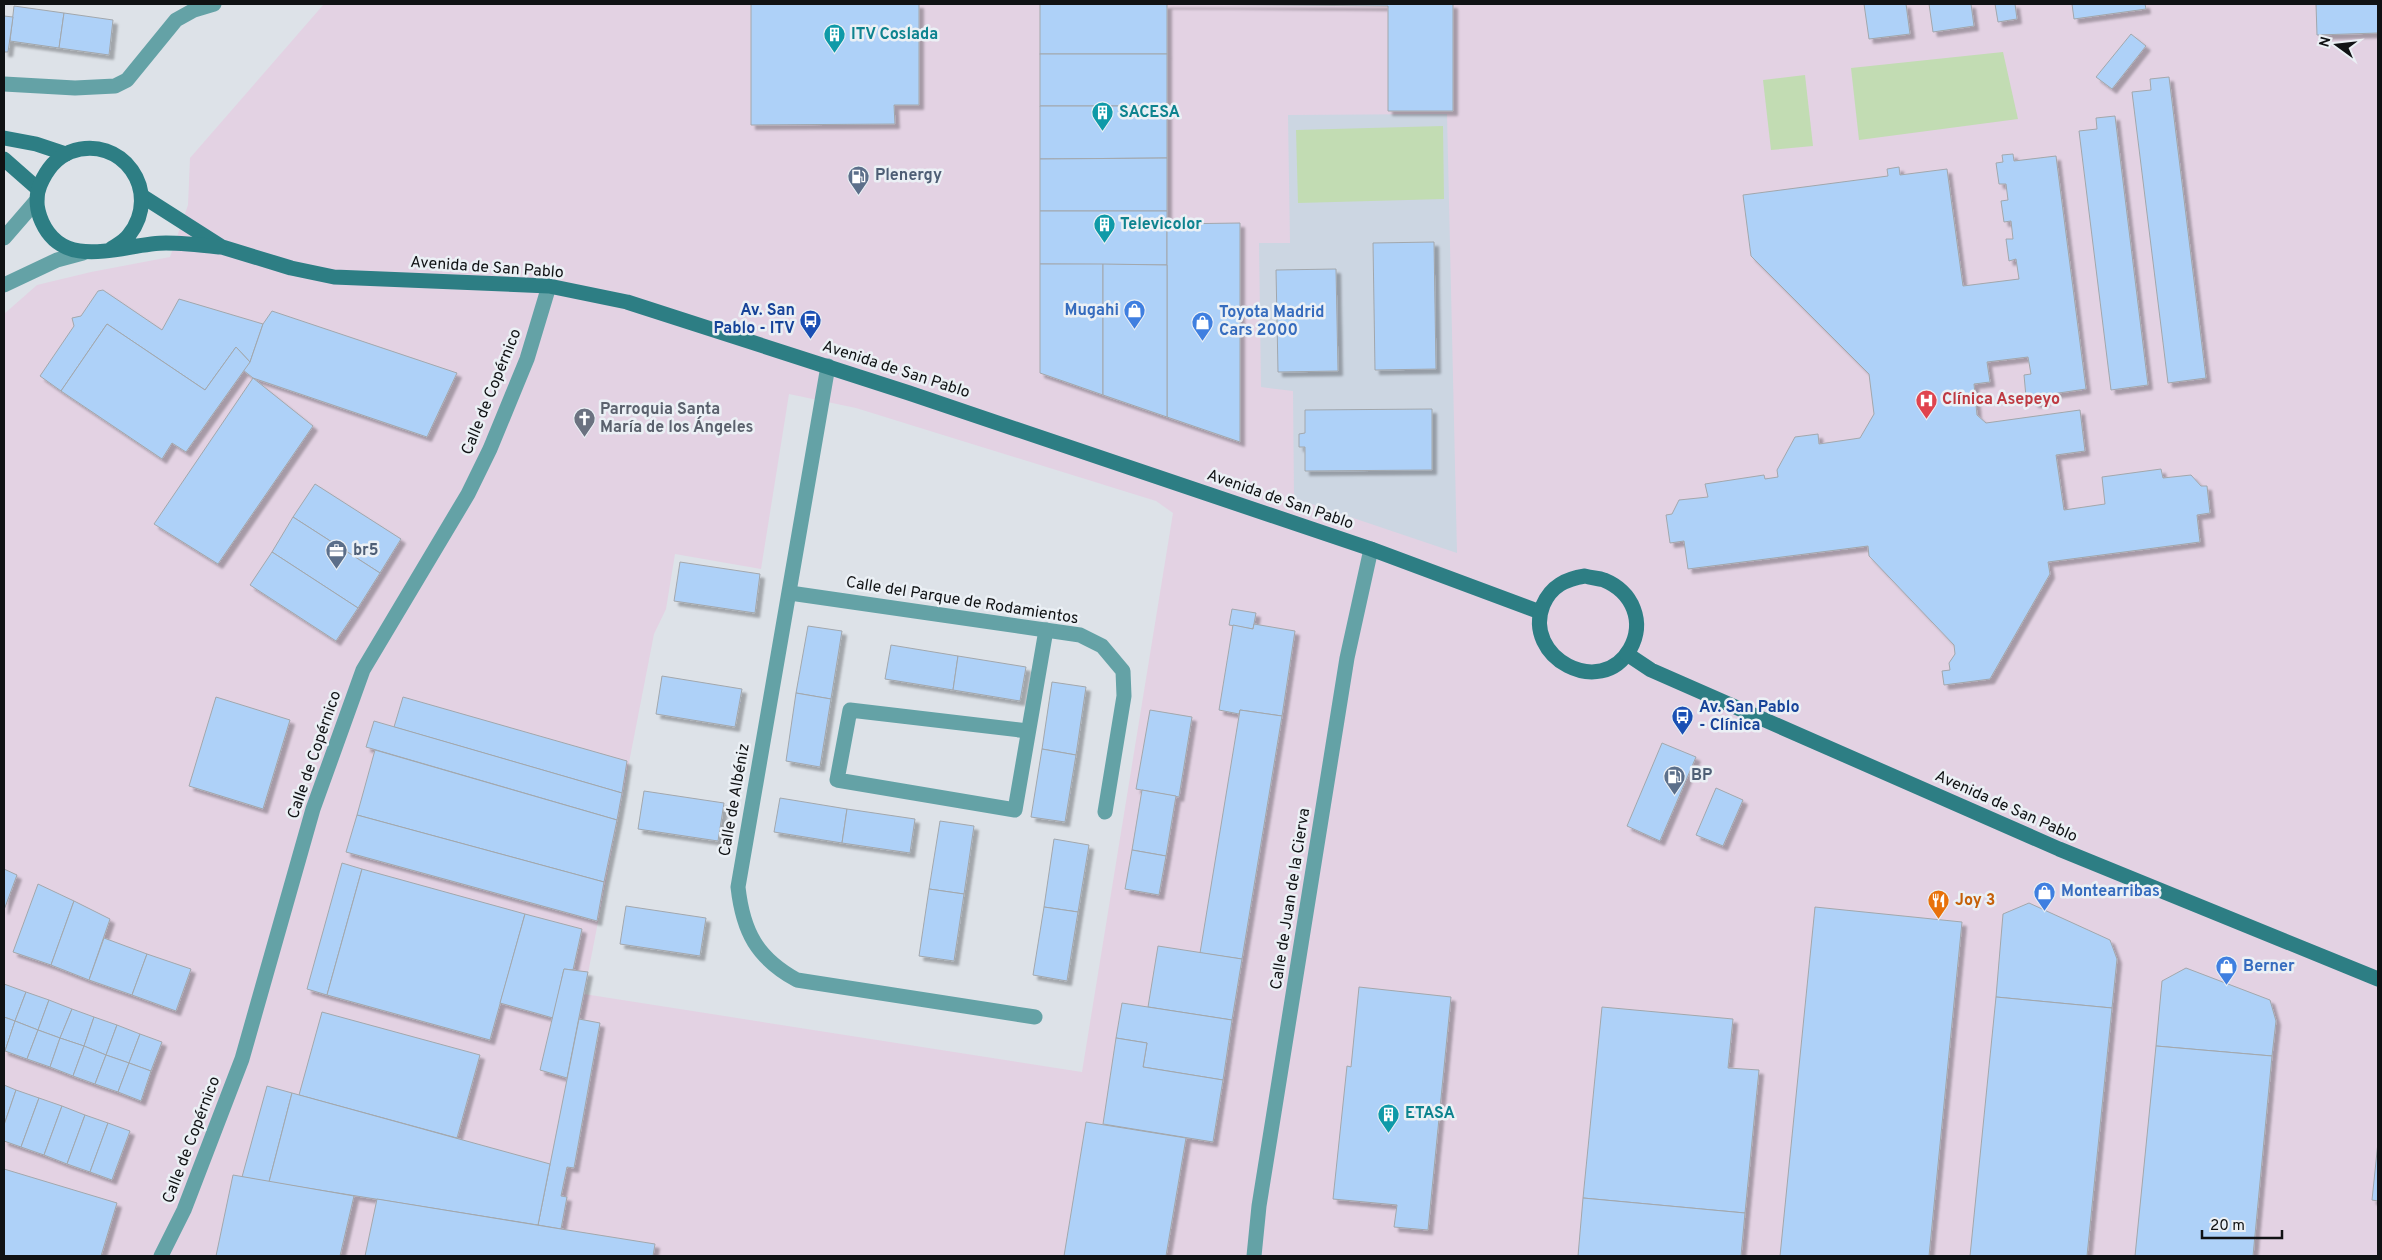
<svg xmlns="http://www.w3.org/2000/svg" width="2382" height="1260" viewBox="0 0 2382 1260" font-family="Overpass,sans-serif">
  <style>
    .industrial { fill: #e3d2e3; fill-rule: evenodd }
    .built { fill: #ccd6e2 }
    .green { fill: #c2dcb3 }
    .building { fill: #aed1f8; stroke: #a2a7ac; filter: url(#shadow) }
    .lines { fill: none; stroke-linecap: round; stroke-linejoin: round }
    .street { stroke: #64a2a6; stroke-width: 15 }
    .secondary { stroke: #2d7e84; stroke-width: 15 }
    .labels { text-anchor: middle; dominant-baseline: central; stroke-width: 5; stroke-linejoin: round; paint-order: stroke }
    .culture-label { font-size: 16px; font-weight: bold; fill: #0d838f; stroke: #ebf0f5; text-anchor: start }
    .service-label { font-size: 16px; font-weight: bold; fill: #4e5e75; stroke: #ebf0f5; text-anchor: start }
    .street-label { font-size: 16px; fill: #101214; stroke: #ebf0f5 }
    .transit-label { font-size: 16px; font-weight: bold; fill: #164399; stroke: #ebf0f5; text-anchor: end }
    .shop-label { font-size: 16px; font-weight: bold; fill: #366cbe; stroke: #ebf0f5; text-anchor: start }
    .health-label { font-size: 16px; font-weight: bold; fill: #be3a42; stroke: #ebf0f5; text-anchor: start }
    .worship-label { font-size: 16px; font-weight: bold; fill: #5b616d; stroke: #ebf0f5; text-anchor: start }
    .food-label { font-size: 16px; font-weight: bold; fill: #c56008; stroke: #ebf0f5; text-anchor: start }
  </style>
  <defs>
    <filter id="shadow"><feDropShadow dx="4.5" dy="4.5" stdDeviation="1" flood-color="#0004"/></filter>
  </defs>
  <rect width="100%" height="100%" fill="#dde2e8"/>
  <!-- industrial -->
  <path class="industrial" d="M324,4H2378V1256H4V314L37,285L91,272L170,257L188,205L190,158ZM789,394L856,408L1156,501L1173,513L1082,1072L584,994L654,634L666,609L675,554L761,569Z"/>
  <!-- built -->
  <path class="built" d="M1447,114L1457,553L1294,498L1293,391L1261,387L1259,243H1290L1288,115Z"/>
  <!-- green -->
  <g class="green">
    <path d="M2003,52L2018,119L1859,140L1851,68Z"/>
    <path d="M1805,75L1813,146L1771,150L1763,80Z"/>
    <path d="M1443,126L1444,199L1298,203L1296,130Z"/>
  </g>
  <!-- building -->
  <g class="building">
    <path d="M751,4H919V105H894L895,124L751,125Z"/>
    <rect x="1040" y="4" width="127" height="50"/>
    <path d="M1167,4H1453V111H1388V6Z"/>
    <path d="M1864,4H1906L1910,34L1869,39Z"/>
    <path d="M1929,4H1971L1974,26L1933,32Z"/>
    <path d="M1995,4H2015L2017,19L1998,22Z"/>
    <path d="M2072,4H2145L2146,9L2074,19Z"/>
    <path d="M2316,4H2378V33L2317,35Z"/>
    <path d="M14,6L64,13L59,48L10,41Z"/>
    <path d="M64,13L113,20L109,55L59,48Z"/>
    <path d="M4,16L13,17L8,52H4Z"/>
    <path d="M2131,34L2146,46L2112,89L2096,77Z"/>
    <rect x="1040" y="54" width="127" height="52"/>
    <path d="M2169,77L2206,378L2168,383L2132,92L2151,90L2150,79Z"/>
    <path d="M1040,106H1167V158L1040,159Z"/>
    <path d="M2115,116L2148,385L2111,390L2079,131L2097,129L2096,118Z"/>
    <path d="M2013,154L2014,161L2056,156L2086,389L2045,395V402L2034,403L2033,396L2026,397L2024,375L2031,374L2028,357L1987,362L1990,382L1974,384L1977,415L1986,423L2080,410L2085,451L2056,455L2064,510L2105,504L2102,477L2161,469L2163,478L2191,475L2201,486H2207L2210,513L2197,515L2200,542L2048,562L2050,574L1990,679L1944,685L1942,671L1950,670L1949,663L1955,654L1954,645L1869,556L1868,546L1688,569L1684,541L1670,543L1666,515L1672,514L1679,500L1708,497L1705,484L1764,475L1765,479L1778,477L1777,470L1795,437L1818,434L1819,444L1860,438L1874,414L1869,374L1751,256L1743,195L1888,176L1887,169L1899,167L1900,175L1947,169L1963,286L2019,279L2016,259L2009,261L2006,239H2013L2011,221L2004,222L2001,201L2008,200L2006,184H1999L1996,163L2003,162L2002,155Z"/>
    <path d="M1167,158V211H1040V159Z"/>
    <path d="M1040,211H1167V265L1040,264Z"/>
    <path d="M1240,223V442L1167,417V224Z"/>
    <path d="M1434,242L1436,369L1375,370L1373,243Z"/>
    <path d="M1040,264H1103V395L1040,373Z"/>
    <path d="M1103,264L1167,265V417L1103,395Z"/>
    <path d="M1336,269L1338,371L1278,372L1276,270Z"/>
    <path d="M103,290L162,330L179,299L263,324L250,362L236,347L205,390L107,324L61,391L40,376L74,326L72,318L81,316L98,291Z"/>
    <path d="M272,311L457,373L427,437L253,378L243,370L250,362L263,324Z"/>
    <path d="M107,324L205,390L236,347L250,362L186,452L172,443L162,459L61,391Z"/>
    <path d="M253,378L313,426L218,564L154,524Z"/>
    <path d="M1432,409V470L1305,471V447H1299V434L1305,433V410Z"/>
    <path d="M315,484L401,539L380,573L293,517Z"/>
    <path d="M293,517L380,573L358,608L272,552Z"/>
    <path d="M272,552L358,608L336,641L250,585Z"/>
    <path d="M680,562L760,574L755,613L674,601Z"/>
    <path d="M1232,609L1256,613L1253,629L1229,625Z"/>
    <path d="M1254,624L1295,631L1282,716L1240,710L1239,714L1219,710L1233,625L1253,629Z"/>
    <path d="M808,626L842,631L831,699L796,693Z"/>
    <path d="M891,645L958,656L953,690L885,679Z"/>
    <path d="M958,656L1026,667L1020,701L953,690Z"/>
    <path d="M662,676L742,689L735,727L656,714Z"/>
    <path d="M1052,682L1086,687L1076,755L1042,749Z"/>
    <path d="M796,693L831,699L820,767L786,761Z"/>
    <path d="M216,697L290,720L263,809L189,786Z"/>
    <path d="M403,697L627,761L622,793L394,727Z"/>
    <path d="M1150,710L1192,717L1179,797L1136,789Z"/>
    <path d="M1240,710L1282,716L1242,959L1200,953Z"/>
    <path d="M374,721L622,793L617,820L366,747Z"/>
    <path d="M1662,743L1696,757L1660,841L1627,826Z"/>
    <path d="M1042,749L1076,755L1065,822L1031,817Z"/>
    <path d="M375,750L617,820L604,882L357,815Z"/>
    <path d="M1716,788L1743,800L1723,846L1696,835Z"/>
    <path d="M1142,790L1176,796L1166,856L1132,850Z"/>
    <path d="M644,791L724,803L718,841L638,829Z"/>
    <path d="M780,798L847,809L842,843L774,832Z"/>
    <path d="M847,809L915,819L910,853L842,843Z"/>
    <path d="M357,815L604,882L597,921L346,852Z"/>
    <path d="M940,821L974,826L964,894L929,889Z"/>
    <path d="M1054,839L1089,845L1078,912L1044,907Z"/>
    <path d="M1132,850L1166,856L1159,895L1125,889Z"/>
    <path d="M342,863L362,869L327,995L307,989Z"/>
    <path d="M4,869L17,875L4,910Z"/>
    <path d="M362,869L525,914L490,1040L327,995Z"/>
    <path d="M38,884L74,901L51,965L13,952Z"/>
    <path d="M929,889L964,894L954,961L919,956Z"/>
    <path d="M74,901L110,919L89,980L51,965Z"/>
    <path d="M2029,903L2110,940L2117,959L2112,1008L1996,997L2003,914Z"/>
    <path d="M626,906L706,918L700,956L620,944Z"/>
    <path d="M1044,907L1078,912L1067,981L1033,975Z"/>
    <path d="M1815,907L1962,922L1929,1256H1780Z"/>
    <path d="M525,914L582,929L573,970L564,969L553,1018L500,1003Z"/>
    <path d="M104,938L147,954L132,995L89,980Z"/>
    <path d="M1158,946L1242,959L1232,1020L1148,1007Z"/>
    <path d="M147,954L191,969L176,1011L132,995Z"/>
    <path d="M2186,968L2270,1000L2276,1021L2272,1056L2156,1046L2162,981Z"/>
    <path d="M564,969L588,972L567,1078L540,1070Z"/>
    <path d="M4,984L26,992L15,1021L4,1017Z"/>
    <path d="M1359,987L1451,997L1428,1230L1394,1227L1397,1205L1333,1199L1347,1066L1351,1067Z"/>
    <path d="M26,992L49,1000L38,1030L15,1021Z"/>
    <path d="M1996,997L2112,1008L2087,1256H1970Z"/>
    <path d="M49,1000L72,1009L60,1038L38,1030Z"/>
    <path d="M1122,1003L1232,1020L1223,1080L1143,1067L1147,1043L1116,1038Z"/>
    <path d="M1602,1007L1733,1019L1728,1068L1759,1070L1745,1213L1583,1198Z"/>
    <path d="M72,1009L94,1017L84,1046L60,1038Z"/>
    <path d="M322,1012L480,1055L457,1138L299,1095Z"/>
    <path d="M4,1017L15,1021L5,1051H4Z"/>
    <path d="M94,1017L117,1025L106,1055L84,1046Z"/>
    <path d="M579,1019L600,1023L574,1168L567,1167L561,1196L567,1197L561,1229L538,1225Z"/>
    <path d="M15,1021L38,1030L27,1059L5,1051Z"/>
    <path d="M117,1025L140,1034L129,1063L106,1055Z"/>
    <path d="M38,1030L60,1038L50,1067L27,1059Z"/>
    <path d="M140,1034L162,1042L151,1071L129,1063Z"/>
    <path d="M60,1038L84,1046L73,1076L50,1067Z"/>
    <path d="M1116,1038L1147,1043L1143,1067L1223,1080L1213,1142L1103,1124Z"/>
    <path d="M84,1046L106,1055L95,1084L73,1076Z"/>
    <path d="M2156,1046L2272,1056L2253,1256H2135Z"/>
    <path d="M106,1055L129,1063L118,1092L95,1084Z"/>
    <path d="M129,1063L151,1071L141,1101L118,1092Z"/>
    <path d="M4,1085L16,1090L4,1125Z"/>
    <path d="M267,1086L292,1093L269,1182L242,1177Z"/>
    <path d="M16,1090L39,1098L21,1147L4,1141V1125Z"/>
    <path d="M292,1093L550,1164L538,1225L269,1182Z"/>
    <path d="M39,1098L62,1106L44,1155L21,1147Z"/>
    <path d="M62,1106L85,1115L67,1164L44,1155Z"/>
    <path d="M85,1115L108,1123L90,1172L67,1164Z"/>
    <path d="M1086,1122L1186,1138L1166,1256H1064Z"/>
    <path d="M108,1123L130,1131L112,1180L90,1172Z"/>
    <path d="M2378,1142V1201L2372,1200Z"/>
    <path d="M4,1169L117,1203L101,1256H4Z"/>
    <path d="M233,1175L354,1196L340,1256H216Z"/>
    <path d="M1583,1198L1745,1213L1741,1256H1578Z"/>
    <path d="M377,1199L561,1229L655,1244L653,1256H365Z"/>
  </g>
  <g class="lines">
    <!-- street -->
    <g class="street">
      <path d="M4,84L75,88L115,86L127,80L176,20L194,10L214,4"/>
      <path d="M4,238L37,200"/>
      <path d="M4,285L57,260L83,253"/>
      <path d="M828,366L738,887C743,932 757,958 797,980L1035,1017"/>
      <path d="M790,593L1080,635L1102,646L1123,671L1124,696L1105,812"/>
      <path d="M1028,731L850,710L837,780L1015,810L1046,630"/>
      <path d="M161,1256L184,1210L242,1059L313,809L363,670L468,494L490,449L527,359L549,286"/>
      <path d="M1254,1256L1259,1206L1347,658L1371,549"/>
    </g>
    <!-- secondary -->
    <g class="secondary">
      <path d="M4,138L36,144L66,154"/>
      <path d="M4,159L38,189"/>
      <path d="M142,196L222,247L291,268L334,277L549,286L627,302L909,393L1371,549L1540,612"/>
      <path d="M111,249C117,245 125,241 129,235C163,192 122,133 70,152C55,158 46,171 40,185C35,197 37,211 42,222C65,273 124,243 166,243C183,243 201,245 219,247"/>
      <path d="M1585,576C1591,578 1598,578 1604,580C1633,592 1645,622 1630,649C1601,700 1522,657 1543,605C1551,586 1566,579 1585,576Z"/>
      <path d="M1627,654L1651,670L2059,849L2378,979"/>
    </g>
  </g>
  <!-- icons -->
  <defs>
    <symbol id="building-pin" viewBox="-11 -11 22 30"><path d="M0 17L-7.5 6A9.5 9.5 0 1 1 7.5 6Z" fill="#0f9aa8" stroke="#ebf0f5"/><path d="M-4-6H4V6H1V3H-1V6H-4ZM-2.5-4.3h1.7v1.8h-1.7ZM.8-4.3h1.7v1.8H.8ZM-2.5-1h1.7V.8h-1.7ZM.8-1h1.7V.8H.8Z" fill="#fff"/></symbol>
    <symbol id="fuel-pin" viewBox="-11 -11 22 30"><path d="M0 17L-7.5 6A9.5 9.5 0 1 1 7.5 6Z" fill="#5c6f8a" stroke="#ebf0f5"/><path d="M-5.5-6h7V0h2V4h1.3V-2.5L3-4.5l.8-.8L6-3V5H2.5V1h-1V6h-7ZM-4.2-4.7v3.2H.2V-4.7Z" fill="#fff"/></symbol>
    <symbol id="shop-pin" viewBox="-11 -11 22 30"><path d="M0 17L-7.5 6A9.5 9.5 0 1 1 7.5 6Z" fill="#3f7fe0" stroke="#ebf0f5"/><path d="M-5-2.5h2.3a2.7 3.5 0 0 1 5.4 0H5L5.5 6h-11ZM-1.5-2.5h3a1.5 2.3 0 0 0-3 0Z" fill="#fff"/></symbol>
    <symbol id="bus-pin" viewBox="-11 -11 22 30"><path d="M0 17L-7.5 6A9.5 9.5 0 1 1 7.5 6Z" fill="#1a4fb4" stroke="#ebf0f5"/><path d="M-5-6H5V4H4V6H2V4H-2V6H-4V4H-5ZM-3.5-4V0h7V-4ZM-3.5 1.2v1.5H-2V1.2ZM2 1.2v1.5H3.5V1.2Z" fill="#fff"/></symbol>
    <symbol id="hospital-pin" viewBox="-11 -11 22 30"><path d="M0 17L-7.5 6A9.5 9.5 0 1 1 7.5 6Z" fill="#e0444e" stroke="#ebf0f5"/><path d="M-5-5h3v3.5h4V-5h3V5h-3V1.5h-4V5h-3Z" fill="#fff"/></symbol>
    <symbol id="church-pin" viewBox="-11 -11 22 30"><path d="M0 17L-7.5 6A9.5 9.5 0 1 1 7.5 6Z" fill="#6b7280" stroke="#ebf0f5"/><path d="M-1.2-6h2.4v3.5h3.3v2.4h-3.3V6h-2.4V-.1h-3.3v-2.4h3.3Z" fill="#fff"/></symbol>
    <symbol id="office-pin" viewBox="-11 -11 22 30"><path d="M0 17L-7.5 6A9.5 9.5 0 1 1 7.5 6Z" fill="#5c6f8a" stroke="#ebf0f5"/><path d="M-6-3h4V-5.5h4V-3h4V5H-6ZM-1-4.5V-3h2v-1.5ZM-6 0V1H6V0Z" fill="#fff"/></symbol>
    <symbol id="restaurant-pin" viewBox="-11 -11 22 30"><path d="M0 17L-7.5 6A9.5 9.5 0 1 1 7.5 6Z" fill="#e8710a" stroke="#ebf0f5"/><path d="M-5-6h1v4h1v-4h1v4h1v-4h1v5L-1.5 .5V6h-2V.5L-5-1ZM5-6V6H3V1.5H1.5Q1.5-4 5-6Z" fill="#fff"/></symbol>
  </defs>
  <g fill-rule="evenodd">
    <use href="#building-pin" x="822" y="22" width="25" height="34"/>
    <use href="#building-pin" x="1090" y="100" width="25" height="34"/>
    <use href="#fuel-pin" x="846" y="164" width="25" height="34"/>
    <use href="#building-pin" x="1092" y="212" width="25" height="34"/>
    <use href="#shop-pin" x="1122" y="298" width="25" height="34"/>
    <use href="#bus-pin" x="798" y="308" width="25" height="34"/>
    <use href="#shop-pin" x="1190" y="310" width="25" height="34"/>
    <use href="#hospital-pin" x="1914" y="388" width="25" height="34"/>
    <use href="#church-pin" x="572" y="406" width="25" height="34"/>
    <use href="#office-pin" x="324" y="538" width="25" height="34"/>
    <use href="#bus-pin" x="1670" y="704" width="25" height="34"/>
    <use href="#fuel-pin" x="1662" y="764" width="25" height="34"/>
    <use href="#shop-pin" x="2032" y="880" width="25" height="34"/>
    <use href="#restaurant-pin" x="1926" y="888" width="25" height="34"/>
    <use href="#shop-pin" x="2214" y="954" width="25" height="34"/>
    <use href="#building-pin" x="1376" y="1102" width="25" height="34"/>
  </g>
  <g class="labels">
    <!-- culture labels -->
    <g class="culture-label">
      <text x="851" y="35">ITV Coslada</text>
      <text x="1119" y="113">SACESA</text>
      <text x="1120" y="225">Televicolor</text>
      <text x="1405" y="1114">ETASA</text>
    </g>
    <!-- service labels -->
    <g class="service-label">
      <text x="875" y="176">Plenergy</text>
      <text x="353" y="551">br5</text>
      <text x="1691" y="776">BP</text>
    </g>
    <!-- street labels -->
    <g class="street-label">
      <text transform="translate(487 268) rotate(4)">Avenida de San Pablo</text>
      <text transform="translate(896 370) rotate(18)">Avenida de San Pablo</text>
      <text transform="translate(492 392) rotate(-68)">Calle de Copérnico</text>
      <text transform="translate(1280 500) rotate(19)">Avenida de San Pablo</text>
      <text transform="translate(962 601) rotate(9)">Calle del Parque de Rodamientos</text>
      <text transform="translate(315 755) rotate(-71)">Calle de Copérnico</text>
      <text transform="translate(735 800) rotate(-80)">Calle de Albéniz</text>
      <text transform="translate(2006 807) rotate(24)">Avenida de San Pablo</text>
      <text transform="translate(1291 899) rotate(-81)">Calle de Juan de la Cierva</text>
      <text transform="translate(192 1140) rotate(-69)">Calle de Copérnico</text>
    </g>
    <!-- transit labels -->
    <g class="transit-label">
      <text x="795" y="311">Av. San<tspan x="795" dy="18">Pablo - ITV</tspan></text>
      <text x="1699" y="708" text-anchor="start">Av. San Pablo<tspan x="1699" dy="18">- Clínica</tspan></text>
    </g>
    <!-- shop labels -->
    <g class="shop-label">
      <text x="1119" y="311" text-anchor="end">Mugahi</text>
      <text x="1219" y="313">Toyota Madrid<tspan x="1219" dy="18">Cars 2000</tspan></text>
      <text x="2061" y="892">Montearribas</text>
      <text x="2243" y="967">Berner</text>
    </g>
    <!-- health labels -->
    <g class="health-label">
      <text x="1942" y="400">Clínica Asepeyo</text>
    </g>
    <!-- worship labels -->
    <g class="worship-label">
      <text x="600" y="410">Parroquia Santa<tspan x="600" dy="18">María de los Ángeles</tspan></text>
    </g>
    <!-- food labels -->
    <g class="food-label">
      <text x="1955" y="901">Joy 3</text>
    </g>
  </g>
  <!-- border -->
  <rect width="2382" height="1260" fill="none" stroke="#101214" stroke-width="10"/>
  <!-- north arrow -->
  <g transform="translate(2337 45) rotate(285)" stroke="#ebf0f5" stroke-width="4" paint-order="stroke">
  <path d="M0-4L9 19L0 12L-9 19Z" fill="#101214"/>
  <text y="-8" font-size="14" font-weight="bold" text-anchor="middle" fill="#101214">N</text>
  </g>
  <!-- scale -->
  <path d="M2202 1230v8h80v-8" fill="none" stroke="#101214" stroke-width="2.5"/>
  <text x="2210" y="1230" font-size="15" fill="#101214" stroke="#ebf0f5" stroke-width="4" paint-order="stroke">20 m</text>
</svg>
